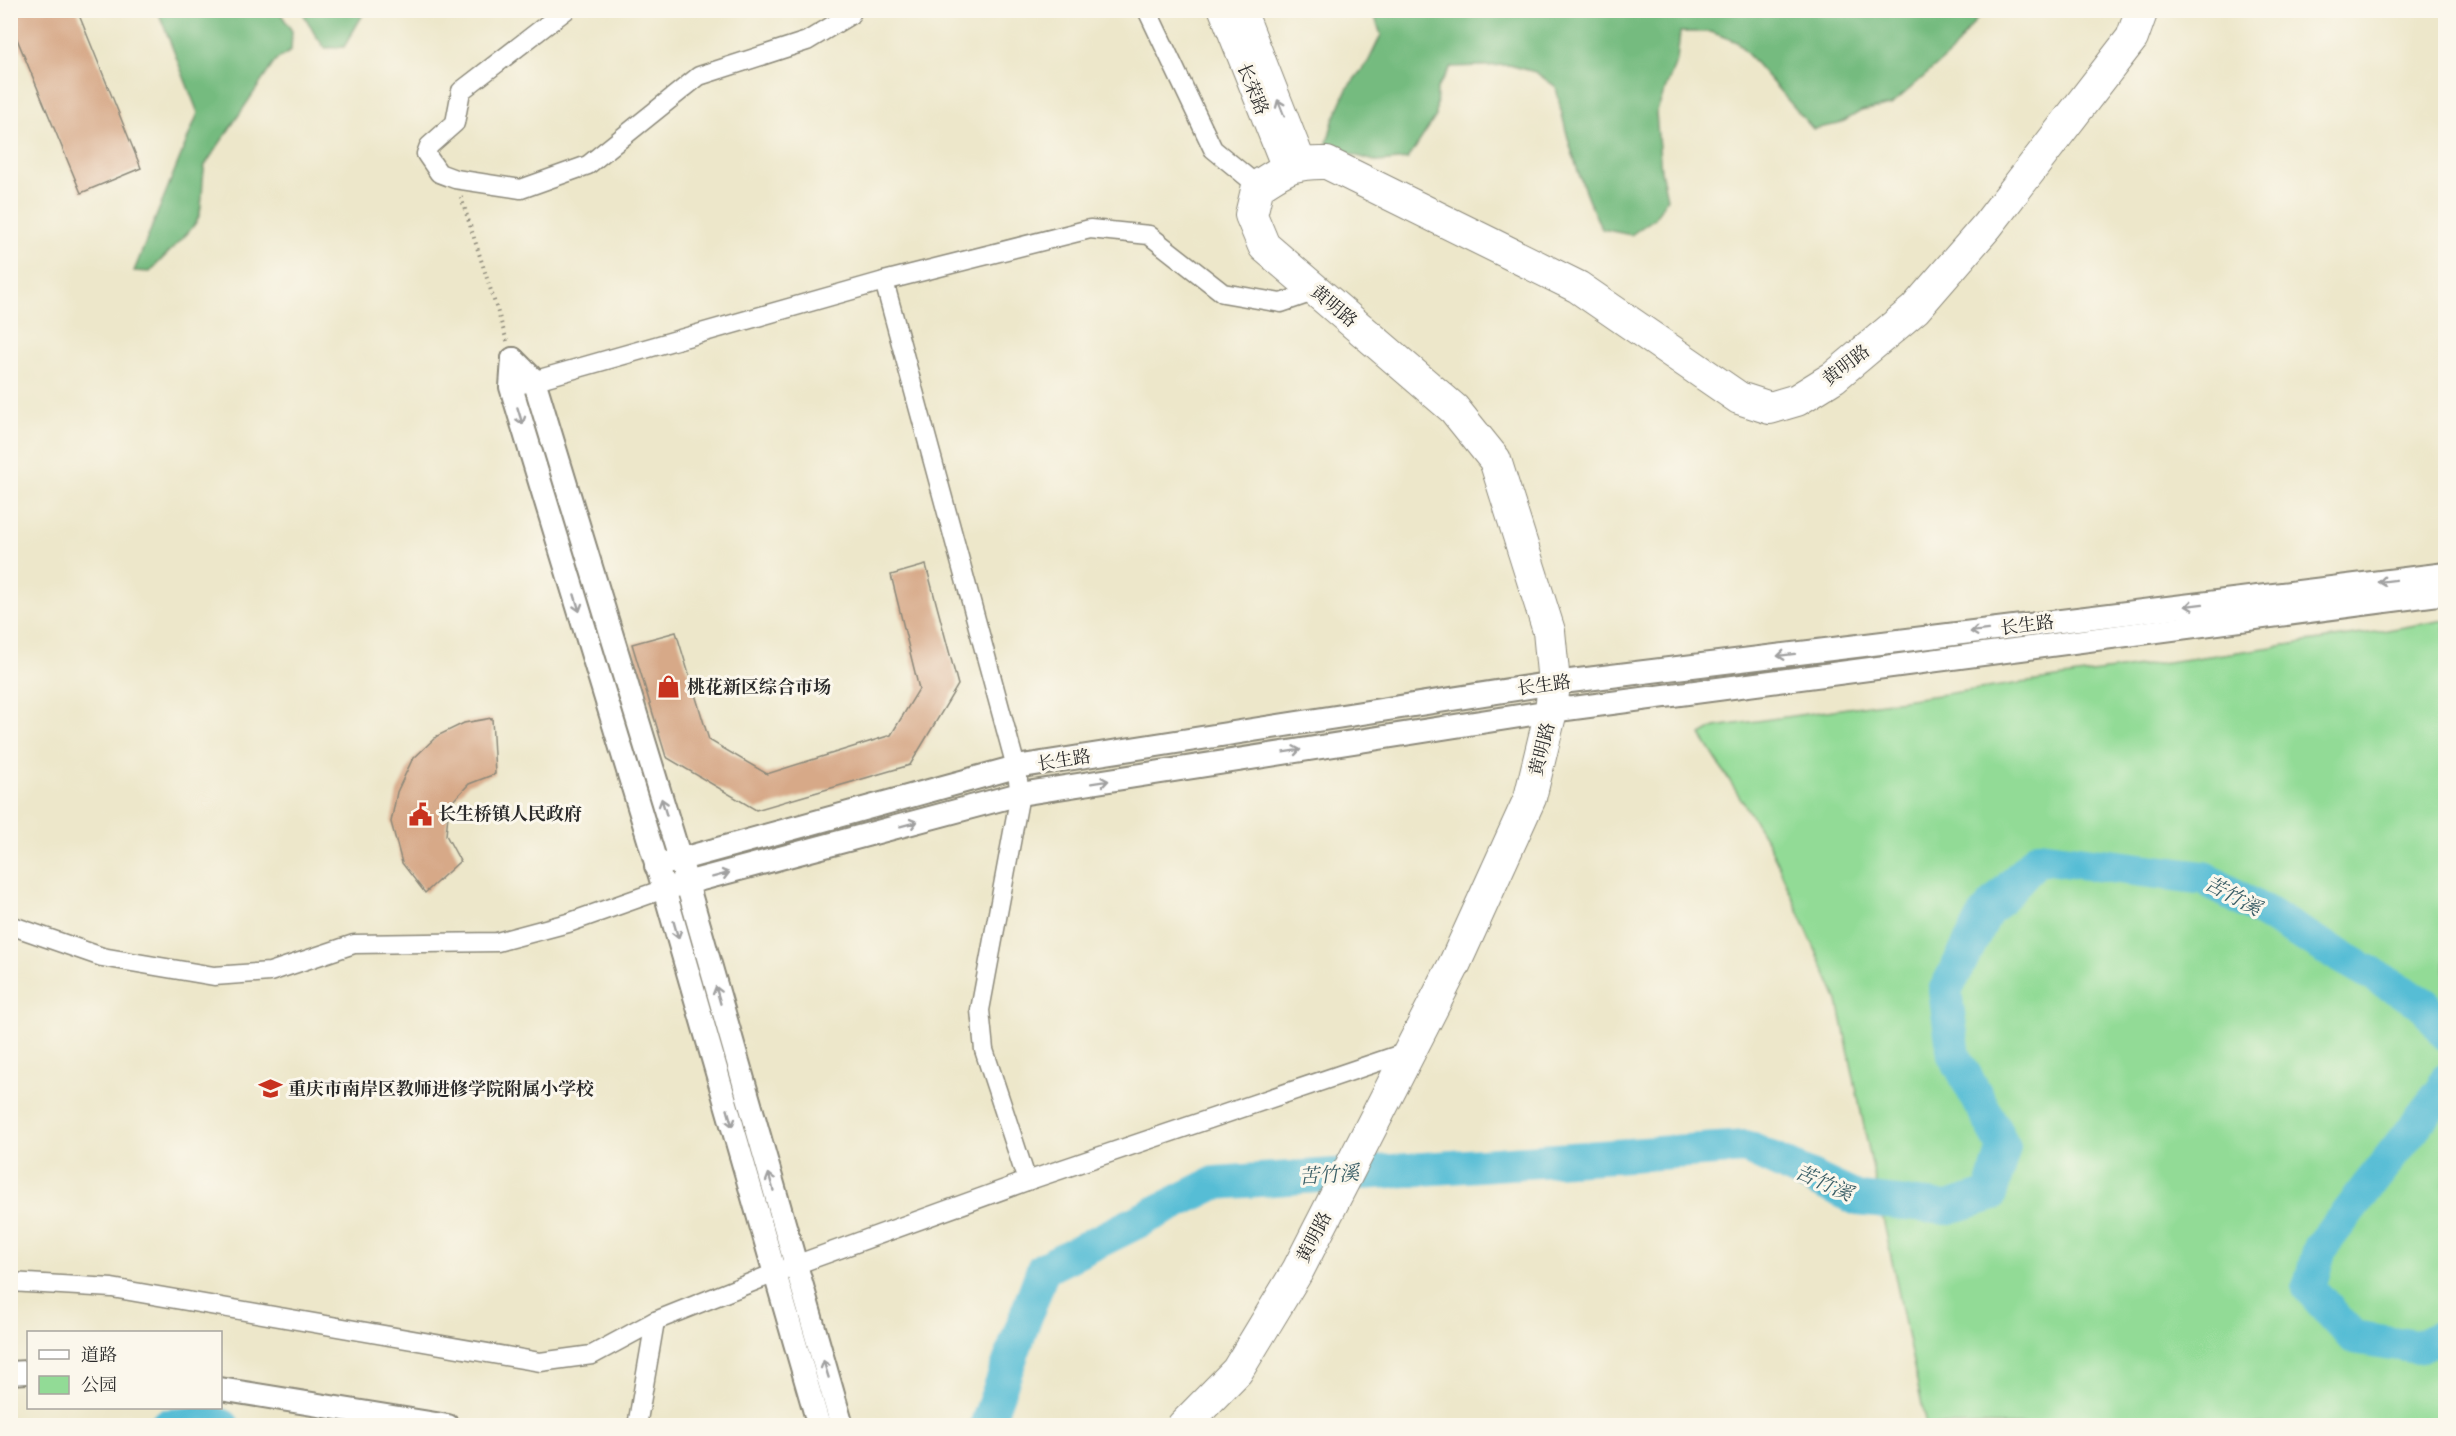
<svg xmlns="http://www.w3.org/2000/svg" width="2456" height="1436" viewBox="0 0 2456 1436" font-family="Alegreya,'Noto Serif SC',serif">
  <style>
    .green { fill: #92db96; stroke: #5e8360; stroke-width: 1.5 }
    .forest { fill: #75bb7f; stroke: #507355; stroke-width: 1.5 }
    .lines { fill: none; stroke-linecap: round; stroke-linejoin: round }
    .river { stroke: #57bdd5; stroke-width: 34 }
    .building { fill: #d7a988 }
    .minor-casing { stroke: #8c897a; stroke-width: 21 }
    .tertiary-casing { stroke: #8c897a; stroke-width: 26 }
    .secondary-casing { stroke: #8c897a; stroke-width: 28 }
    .trunk-casing { stroke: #8c897a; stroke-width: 34 }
    .path { stroke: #8c897a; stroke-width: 4; stroke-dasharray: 1.5 4.5; stroke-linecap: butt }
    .minor { stroke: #fff; stroke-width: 18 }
    .tertiary { stroke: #fff; stroke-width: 22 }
    .secondary { stroke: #fff; stroke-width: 26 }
    .trunk { stroke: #fff; stroke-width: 32 }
    .oneway { stroke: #a0a0a0 }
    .labels { text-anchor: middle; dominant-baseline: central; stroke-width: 6; stroke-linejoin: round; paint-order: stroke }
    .street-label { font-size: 18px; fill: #2b2b2b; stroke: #fbf7ec }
    .poi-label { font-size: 18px; font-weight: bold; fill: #2b2b2b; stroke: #fbf7ec; text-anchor: start }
    .water-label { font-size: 20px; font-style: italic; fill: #3a5e66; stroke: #fbf7ec }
  </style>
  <rect width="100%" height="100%" fill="#fbf7ec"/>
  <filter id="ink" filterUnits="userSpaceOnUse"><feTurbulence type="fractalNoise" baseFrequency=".0167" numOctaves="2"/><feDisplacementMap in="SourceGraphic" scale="12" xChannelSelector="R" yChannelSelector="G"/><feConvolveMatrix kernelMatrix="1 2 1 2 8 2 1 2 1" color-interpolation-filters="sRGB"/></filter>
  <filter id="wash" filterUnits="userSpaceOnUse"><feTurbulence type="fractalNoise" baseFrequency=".008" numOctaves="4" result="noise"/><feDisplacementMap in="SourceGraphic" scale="24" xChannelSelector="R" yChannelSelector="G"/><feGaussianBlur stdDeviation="1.35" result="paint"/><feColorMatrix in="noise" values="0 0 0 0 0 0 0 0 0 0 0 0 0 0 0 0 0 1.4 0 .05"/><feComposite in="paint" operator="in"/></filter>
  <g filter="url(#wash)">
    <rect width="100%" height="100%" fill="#ede7ca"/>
    <!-- green -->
    <path class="green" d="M2445,620V1425H1926L1838,1001L1768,842L1701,735L1715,727L2376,632Z"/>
    <!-- forest -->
    <g class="forest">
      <path d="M158,11H279L292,31L291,51L276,60L205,165C201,183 204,199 199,216C195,230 161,258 150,272L134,271L198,113Z"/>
      <path d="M302,11H365L344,47L325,48L314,33Z"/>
      <path d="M1373,11H1983L1951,53L1891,105L1861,111L1839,124L1813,129L1737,42L1711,32H1680L1677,60L1656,113L1661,171L1667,198L1655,218L1631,235L1602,229C1579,185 1566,136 1556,87L1535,72L1509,65L1451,67L1437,88L1436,116L1408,159L1378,162L1326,147L1333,121L1348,87L1368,62L1381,35Z"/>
    </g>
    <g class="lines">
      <!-- river -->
      <g class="river">
        <path d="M2446,1080L2445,1087L2320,1248L2309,1288L2353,1337L2417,1347L2446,1334"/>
        <path d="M166,1426L213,1422L223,1426"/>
        <path d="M986,1426L1043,1269L1215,1183L1746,1147L1858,1199L1947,1208L1990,1195L2004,1147L1954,1055L1945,991L1986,913L2039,857L2204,878L2424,1004L2446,1034"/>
      </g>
    </g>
    <g id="blocks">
      <!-- building -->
      <g class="building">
        <path d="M10,10H77L141,168L81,193L10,22Z"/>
        <path d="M926,565L958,685L910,765L756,810L666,757L632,644L676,632L709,740L767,774L891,735L919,689L891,575Z"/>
        <path d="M492,718L495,774L469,784L449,805L446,835L460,861L425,893L402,863L391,822L397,792L412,760L437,736L464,723Z"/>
      </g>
    </g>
  </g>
  <g filter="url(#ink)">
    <use href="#blocks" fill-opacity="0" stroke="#8c897a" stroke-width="1.5"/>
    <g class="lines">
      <defs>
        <g id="minor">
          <path d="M566,10L461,91L455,123L429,146L426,154L439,173L455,179L521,189L588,165L699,76L807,41L850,15L853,10"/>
          <path d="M1147,10L1213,149L1258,186"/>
          <path d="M884,281L1016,767L1020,794L980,1010L984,1050L1027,1181"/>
          <path d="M522,384L884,281L1090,229L1149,235L1223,293L1281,303L1316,291"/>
          <path d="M10,925L102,957L214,976L270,972L354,944L497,942L568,923L664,889"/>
          <path d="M10,1282L112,1288L540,1362L592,1355L655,1321L795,1265L1027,1181L1410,1051"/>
          <path d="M637,1426L655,1321"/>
        </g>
        <g id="tertiary">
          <path d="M513,359L534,380L680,859L842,1426"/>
          <path d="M513,359L511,387L664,889L819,1426"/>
          <path d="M656,866L1016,767L1554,683L2446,574"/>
          <path d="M664,889L1020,794L1551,711L2446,593"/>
          <path d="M10,1373L28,1372"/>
          <path d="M220,1389L448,1426"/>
        </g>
        <g id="secondary">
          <path d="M1222,10L1285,168"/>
          <path d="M1243,10L1303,163"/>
        </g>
        <path id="trunk" d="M1183,1426L1237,1371L1298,1270L1455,963L1530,798L1551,711L1554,683L1549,631L1495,460L1454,409L1264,246L1251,215L1258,186C1286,168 1293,162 1327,163L1578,287L1739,398L1770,408L1797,400L1834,377L1915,309L1987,226L2132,38L2142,10"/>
      </defs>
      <!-- minor casing -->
      <use href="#minor" class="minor-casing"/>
      <!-- tertiary casing -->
      <use href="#tertiary" class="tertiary-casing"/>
      <!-- secondary casing -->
      <use href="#secondary" class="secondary-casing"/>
      <!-- trunk casing -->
      <use href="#trunk" class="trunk-casing"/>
      <!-- path -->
      <path class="path" d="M461,197L507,341"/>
      <!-- minor -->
      <use href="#minor" class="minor"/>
      <!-- tertiary -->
      <use href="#tertiary" class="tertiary"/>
      <!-- secondary -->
      <use href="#secondary" class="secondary"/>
      <!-- trunk -->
      <use href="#trunk" class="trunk"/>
    </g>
    <!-- one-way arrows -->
    <defs><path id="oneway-shaft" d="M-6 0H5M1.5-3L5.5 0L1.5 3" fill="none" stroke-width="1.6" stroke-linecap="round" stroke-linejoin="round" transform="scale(1.5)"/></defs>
    <g class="oneway">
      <use href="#oneway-shaft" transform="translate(1281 108) rotate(-112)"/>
      <use href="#oneway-shaft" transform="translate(520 416) rotate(73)"/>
      <use href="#oneway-shaft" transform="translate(2387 581) rotate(173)"/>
      <use href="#oneway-shaft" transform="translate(577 603) rotate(73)"/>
      <use href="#oneway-shaft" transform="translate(2194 605) rotate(173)"/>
      <use href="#oneway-shaft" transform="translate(1979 631) rotate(173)"/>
      <use href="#oneway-shaft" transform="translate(1786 655) rotate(173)"/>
      <use href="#oneway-shaft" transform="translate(1292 751) rotate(-9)"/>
      <use href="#oneway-shaft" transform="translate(1100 782) rotate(-9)"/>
      <use href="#oneway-shaft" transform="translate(664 807) rotate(-107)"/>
      <use href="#oneway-shaft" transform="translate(909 824) rotate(-15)"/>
      <use href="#oneway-shaft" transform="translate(721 875) rotate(-15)"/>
      <use href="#oneway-shaft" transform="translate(676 930) rotate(74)"/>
      <use href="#oneway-shaft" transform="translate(718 995) rotate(-106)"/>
      <use href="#oneway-shaft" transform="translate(730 1118) rotate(74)"/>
      <use href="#oneway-shaft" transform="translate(771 1182) rotate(-106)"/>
      <use href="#oneway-shaft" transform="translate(826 1369) rotate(-107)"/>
    </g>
  </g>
  <!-- icons -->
  <defs>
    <symbol id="shop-bare" viewBox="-9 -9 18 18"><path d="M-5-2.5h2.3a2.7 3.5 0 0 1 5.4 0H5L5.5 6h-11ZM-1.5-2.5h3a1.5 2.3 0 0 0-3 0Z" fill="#c8321e" stroke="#fbf7ec" stroke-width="2.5" paint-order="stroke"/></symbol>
    <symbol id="civic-bare" viewBox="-9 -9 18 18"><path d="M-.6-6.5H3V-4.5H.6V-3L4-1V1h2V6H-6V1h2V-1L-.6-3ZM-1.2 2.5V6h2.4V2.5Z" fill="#c8321e" stroke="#fbf7ec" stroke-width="2.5" paint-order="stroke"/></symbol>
    <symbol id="school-bare" viewBox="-9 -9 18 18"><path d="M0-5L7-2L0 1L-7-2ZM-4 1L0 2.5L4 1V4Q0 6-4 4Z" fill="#c8321e" stroke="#fbf7ec" stroke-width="2.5" paint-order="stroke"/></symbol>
  </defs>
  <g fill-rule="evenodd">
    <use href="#shop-bare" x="652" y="670" width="33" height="33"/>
    <use href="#civic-bare" x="404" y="798" width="33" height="33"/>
    <use href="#school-bare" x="254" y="1072" width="33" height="33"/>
  </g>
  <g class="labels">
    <!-- street labels -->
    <g class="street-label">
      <text transform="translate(1253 89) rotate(68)">长荣路</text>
      <text transform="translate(1334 306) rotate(40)">黄明路</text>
      <text transform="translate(1846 365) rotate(-38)">黄明路</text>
      <text transform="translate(2027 625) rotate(-7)">长生路</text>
      <text transform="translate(1544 685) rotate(-8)">长生路</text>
      <text transform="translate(1542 749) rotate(-76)">黄明路</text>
      <text transform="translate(1064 760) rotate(-9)">长生路</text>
      <text transform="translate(1314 1237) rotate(-63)">黄明路</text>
    </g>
    <!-- poi labels -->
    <g class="poi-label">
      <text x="687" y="687">桃花新区综合市场</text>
      <text x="438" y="814">长生桥镇人民政府</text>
      <text x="288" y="1089">重庆市南岸区教师进修学院附属小学校</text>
    </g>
    <!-- water labels -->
    <g class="water-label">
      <text transform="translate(2233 896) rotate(28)">苦竹溪</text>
      <text transform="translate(1329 1175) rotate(-4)">苦竹溪</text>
      <text transform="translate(1824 1183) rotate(24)">苦竹溪</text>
    </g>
  </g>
  <!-- margin -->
  <rect width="2456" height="1436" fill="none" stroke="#fbf7ec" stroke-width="36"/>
  <!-- legend -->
  <rect x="27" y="1331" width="195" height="78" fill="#fbf7ec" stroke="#a8a59f" stroke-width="1.5"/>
  <rect x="39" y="1350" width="30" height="9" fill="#ffffff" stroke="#a8a59f" stroke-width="1.5"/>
  <text x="81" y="1361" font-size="18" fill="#2b2b2b">道路</text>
  <rect x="39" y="1376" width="30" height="18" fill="#92db96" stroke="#a8a59f" stroke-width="1.5"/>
  <text x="81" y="1391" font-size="18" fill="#2b2b2b">公园</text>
</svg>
